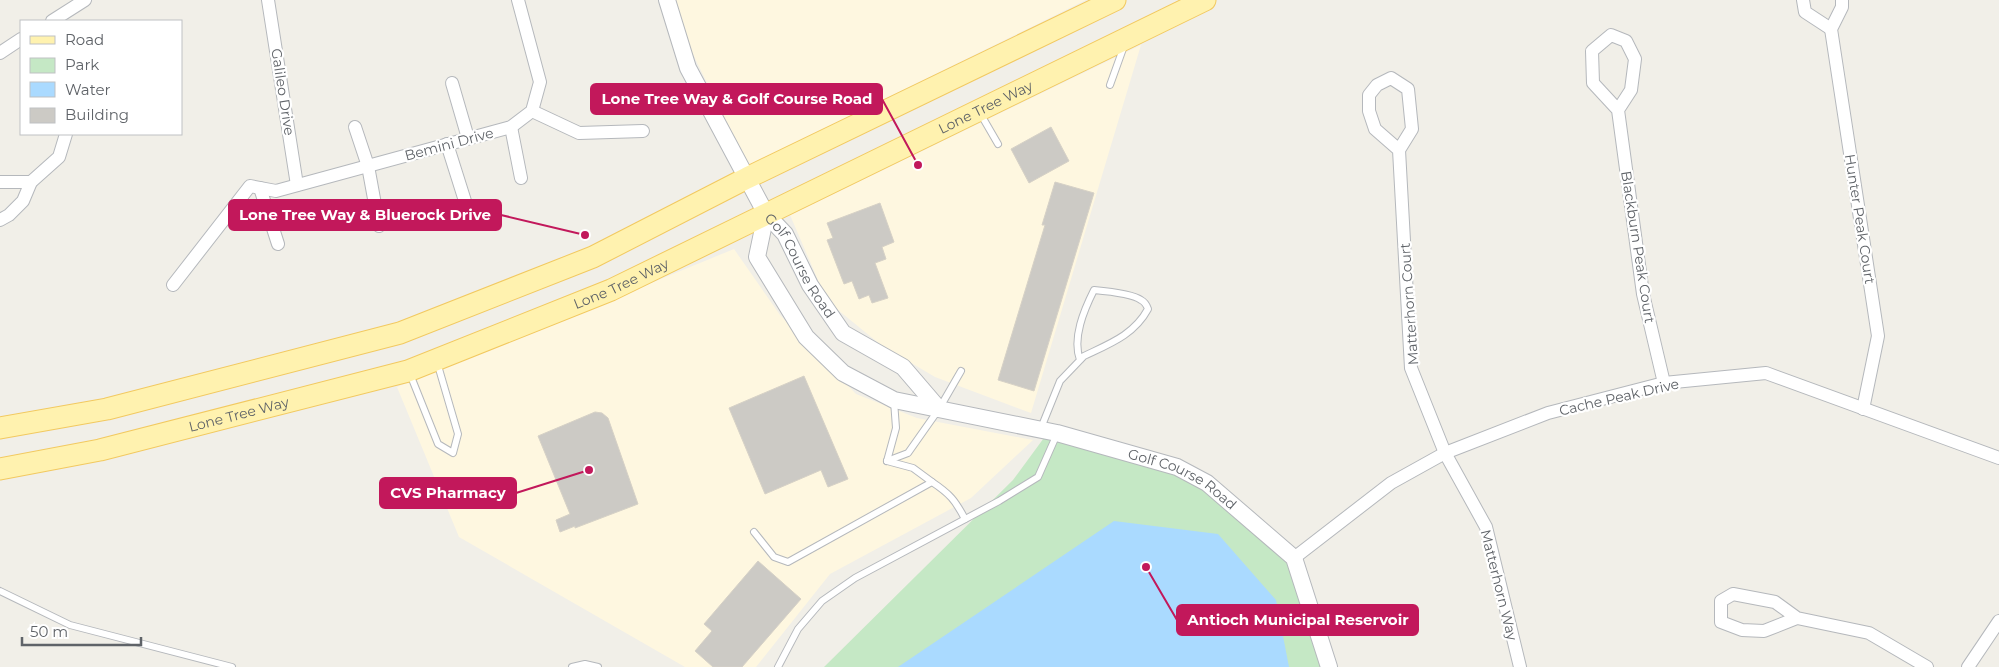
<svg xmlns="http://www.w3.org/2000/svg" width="1999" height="667" viewBox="0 0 1999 667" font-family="Montserrat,sans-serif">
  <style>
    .commercial { fill: #fef7e0 }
    .green { fill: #c5e8c5 }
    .water { fill: #aadaff }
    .building { fill: #cccac5; stroke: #d6d1c6 }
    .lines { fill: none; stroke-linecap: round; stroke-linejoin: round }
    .service-casing { stroke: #b5b8bc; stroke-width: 8 }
    .minor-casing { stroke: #b5b8bc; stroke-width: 14 }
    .tertiary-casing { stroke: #b5b8bc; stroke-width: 18 }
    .primary-casing { stroke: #f2c960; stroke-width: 23 }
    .service { stroke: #fff; stroke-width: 6 }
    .minor { stroke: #fff; stroke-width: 12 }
    .tertiary { stroke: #fff; stroke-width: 16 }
    .primary { stroke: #fff2af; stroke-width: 21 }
    .labels { text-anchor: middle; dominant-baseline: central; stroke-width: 4.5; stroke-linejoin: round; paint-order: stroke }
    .street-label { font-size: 14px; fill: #5f6368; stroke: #fff }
    .leader { fill: none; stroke: #c2185b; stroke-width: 2 }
    .callout-dot { fill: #c2185b; stroke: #fff; stroke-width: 2 }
    .callout { fill: #c2185b; stroke: #c2185b; stroke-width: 2 }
    .callout-label { font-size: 15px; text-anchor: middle; font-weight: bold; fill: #fff }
  </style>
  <rect width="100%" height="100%" fill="#f1efe8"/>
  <!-- commercial -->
  <g class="commercial">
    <path d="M675,0H1086L748,166L681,30Z"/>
    <path d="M1141,45L1031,413L935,377L881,345L827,301L790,215Z"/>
    <path d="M734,249L780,315L856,394L917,418L1033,440L971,498L830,574L756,667H685L459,537L397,387Z"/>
  </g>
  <!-- green -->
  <path class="green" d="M1049,431L1177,467L1294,558L1329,667H824L1013,480Z"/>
  <!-- water -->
  <path class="water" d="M1114,521L1218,534L1276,600L1289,667H898Z"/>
  <!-- building -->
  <g class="building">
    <path d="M1051,127L1069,161L1029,183L1011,149Z"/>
    <path d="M1055,182L1094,193L1034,391L998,380L1045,225H1042Z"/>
    <path d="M880,203L894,242L882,247L886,259L875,263L888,298L872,303L869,295L859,299L852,281L844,284L827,240L833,238L827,223Z"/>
    <path d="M804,376L848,479L828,487L821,470L765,494L729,408Z"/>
    <path d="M595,412L602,413L608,418L638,504L575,528V526L560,532L556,520L570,514L538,436Z"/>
    <path d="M758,561L801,599L742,667H713L695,651L712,631L704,624Z"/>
  </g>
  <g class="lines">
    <defs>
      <g id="service">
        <path d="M1110,85L1124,46"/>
        <path d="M980,113L998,144"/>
        <path d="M410,374L438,444L453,453L458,434L437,362"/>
        <path d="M1041,428L1060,381L1084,356C1109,344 1134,335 1148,309C1147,306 1145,302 1141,300C1133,294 1105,291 1094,290C1084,310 1072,338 1080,360"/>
        <path d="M887,461L908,453L939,409L961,371"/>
        <path d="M887,461L896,428L894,401"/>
        <path d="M932,482C950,494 955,500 965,519"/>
        <path d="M754,532L774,557L788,562L932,482L913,468L887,461"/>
        <path d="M0,591L70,625L232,667"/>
        <path d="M572,667L585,664L598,667"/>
        <path d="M778,667L798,629L822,601L855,578L999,501L1038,477L1057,434"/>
      </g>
      <g id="minor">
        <path d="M268,0L297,185"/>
        <path d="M1803,0L1805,12L1831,29"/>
        <path d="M1842,0V7L1831,29L1878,336L1863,409"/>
        <path d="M52,21L85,0"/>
        <path d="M0,53L21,39"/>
        <path d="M452,83L468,138"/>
        <path d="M1618,110L1631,90L1635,59L1626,41L1611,35L1592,51L1593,83L1618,110L1643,294L1664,383"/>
        <path d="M532,111L579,133L643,131"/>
        <path d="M355,127L368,166L379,226"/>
        <path d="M511,127L521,178"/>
        <path d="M447,144L471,220"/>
        <path d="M1399,150L1375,129L1369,111V95L1377,85L1391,78L1408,89L1412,129L1399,150L1411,368L1445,453L1486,527L1520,667"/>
        <path d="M0,182H31"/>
        <path d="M260,188L278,244"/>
        <path d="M0,220L9,215L23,201L31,182L59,157L66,134"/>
        <path d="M173,285L250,186L276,191L511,127L532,111L540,82L518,0"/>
        <path d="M1294,558L1391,483L1445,453L1548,413L1664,383L1766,373L1999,458"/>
        <path d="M1797,618L1764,631L1742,630L1721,622V601L1733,594L1775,602L1797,618L1869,633L1927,667"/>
        <path d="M1968,667L1999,621"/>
      </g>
      <g id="tertiary">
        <path id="s1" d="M667,0L688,68L766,214L785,234L810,285L843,333L903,367L939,409"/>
        <path id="s2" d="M766,214L757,257L806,337L843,373L894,400L1057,433L1177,467L1207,483L1294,558L1329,667"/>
      </g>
      <g id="primary">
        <path d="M0,428L107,409L400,333L593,257L747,178L1115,0"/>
        <path id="s3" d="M0,469L100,450L408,371L611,290L1205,0"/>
      </g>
    </defs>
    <!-- service casing -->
    <use href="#service" class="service-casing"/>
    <!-- minor casing -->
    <use href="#minor" class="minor-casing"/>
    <!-- tertiary casing -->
    <use href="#tertiary" class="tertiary-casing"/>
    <!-- primary casing -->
    <use href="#primary" class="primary-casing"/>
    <!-- service -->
    <use href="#service" class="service"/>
    <!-- minor -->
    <use href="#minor" class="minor"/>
    <!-- tertiary -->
    <use href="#tertiary" class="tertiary"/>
    <!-- primary -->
    <use href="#primary" class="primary"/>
  </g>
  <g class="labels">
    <!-- street labels -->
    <g class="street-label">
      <text transform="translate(283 92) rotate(81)">Galileo Drive</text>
      <text stroke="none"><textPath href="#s3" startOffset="1055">Lone Tree Way</textPath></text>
      <text transform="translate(449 144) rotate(-15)">Bemini Drive</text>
      <text transform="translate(1860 219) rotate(81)">Hunter Peak Court</text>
      <text transform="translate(1638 247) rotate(81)">Blackburn Peak Court</text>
      <text stroke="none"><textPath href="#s1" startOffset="299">Golf Course Road</textPath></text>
      <text stroke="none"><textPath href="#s3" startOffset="650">Lone Tree Way</textPath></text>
      <text transform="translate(1409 304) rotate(-94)">Matterhorn Court</text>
      <text transform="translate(1619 397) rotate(-13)">Cache Peak Drive</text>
      <text stroke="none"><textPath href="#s3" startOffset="245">Lone Tree Way</textPath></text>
      <text stroke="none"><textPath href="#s2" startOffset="548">Golf Course Road</textPath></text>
      <text transform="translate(1499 585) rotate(76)">Matterhorn Way</text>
    </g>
  </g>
  <!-- callouts -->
  <path class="leader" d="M918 165L882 99M585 235L501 215M589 470L516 493M1146 567L1177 620"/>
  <g class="callout-dot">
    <circle cx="918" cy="165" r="5"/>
    <circle cx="585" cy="235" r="5"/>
    <circle cx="589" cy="470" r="5"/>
    <circle cx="1146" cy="567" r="5"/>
  </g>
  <g class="callout">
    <rect x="591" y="84" width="291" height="30" rx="5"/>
    <rect x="229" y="200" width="272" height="30" rx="5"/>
    <rect x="380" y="478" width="136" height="30" rx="5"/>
    <rect x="1177" y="605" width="241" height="30" rx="5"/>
  </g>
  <g class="callout-label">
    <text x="737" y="104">Lone Tree Way &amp; Golf Course Road</text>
    <text x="365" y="220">Lone Tree Way &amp; Bluerock Drive</text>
    <text x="448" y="498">CVS Pharmacy</text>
    <text x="1298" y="625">Antioch Municipal Reservoir</text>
  </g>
  <!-- legend -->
  <rect x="20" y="20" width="162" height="115" fill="#ffffff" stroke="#bfc1c3"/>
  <rect x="30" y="36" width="25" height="8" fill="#fff2af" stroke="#bfc1c3"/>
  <text x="65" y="45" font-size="15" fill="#5f6368">Road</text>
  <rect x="30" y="58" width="25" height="15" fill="#c5e8c5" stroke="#bfc1c3"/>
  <text x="65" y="70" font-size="15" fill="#5f6368">Park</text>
  <rect x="30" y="82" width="25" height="15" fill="#aadaff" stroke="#bfc1c3"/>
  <text x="65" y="95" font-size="15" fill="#5f6368">Water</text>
  <rect x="30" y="108" width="25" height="15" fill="#cccac5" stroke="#bfc1c3"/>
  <text x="65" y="120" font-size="15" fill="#5f6368">Building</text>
  <!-- scale -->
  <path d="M22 637v8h119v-8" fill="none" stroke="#5f6368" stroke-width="2.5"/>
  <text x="30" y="637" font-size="15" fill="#5f6368" stroke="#ffffff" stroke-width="4" paint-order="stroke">50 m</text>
</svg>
